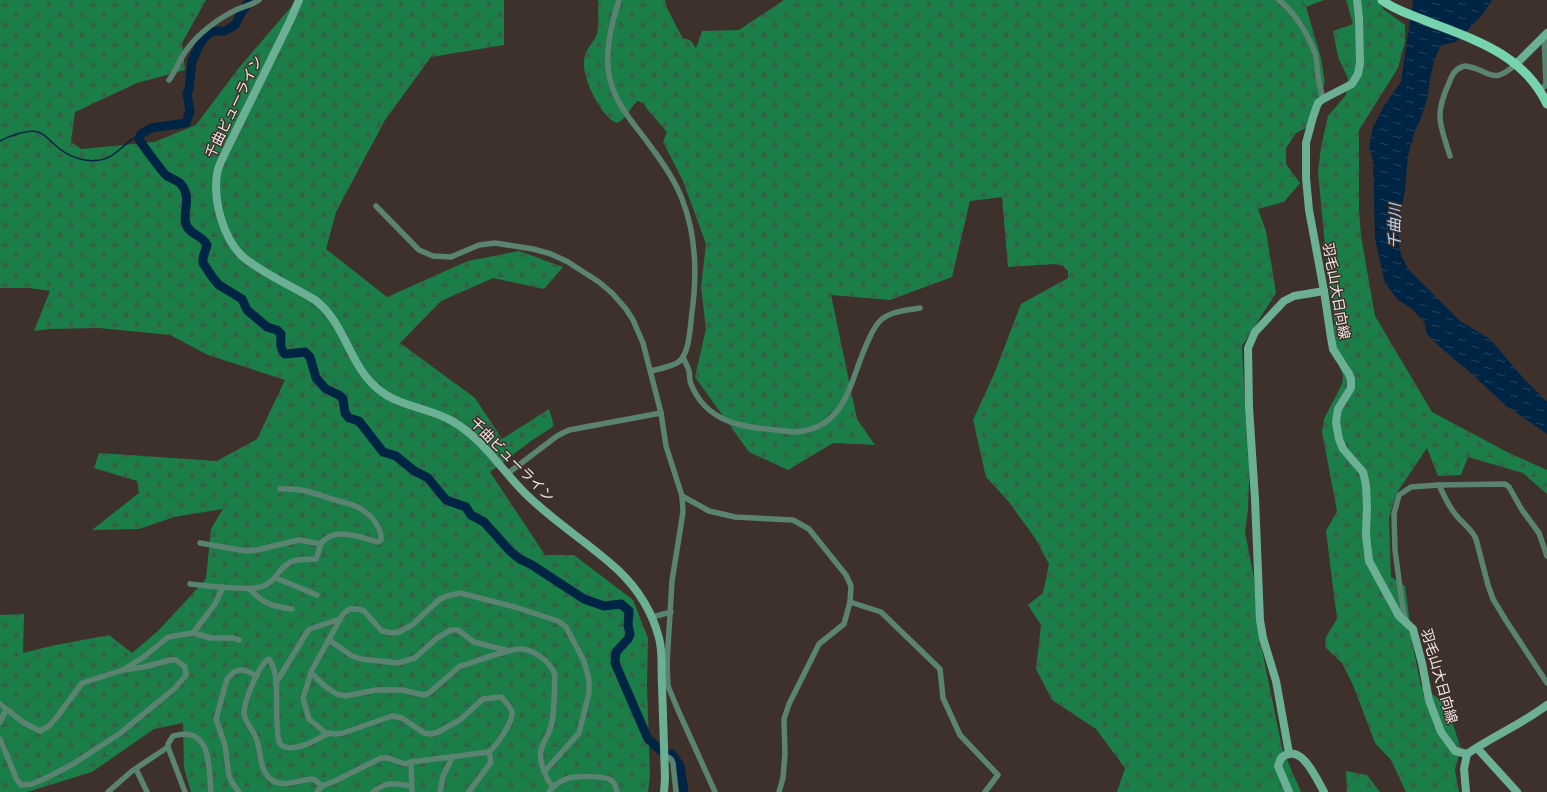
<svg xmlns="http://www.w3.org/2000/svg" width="1547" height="792" viewBox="0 0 1547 792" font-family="Figtree,'Noto Sans JP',sans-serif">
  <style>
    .forest { fill: url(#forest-firs) }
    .water { fill: url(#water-ripples) }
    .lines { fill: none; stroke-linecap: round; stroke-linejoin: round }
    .stream { stroke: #002444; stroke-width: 1.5 }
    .river { stroke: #002444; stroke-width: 9 }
    .street { stroke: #5a8471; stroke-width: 5.5 }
    .secondary { stroke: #6bb094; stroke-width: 8 }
    .primary { stroke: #77d3ae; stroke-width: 9 }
    .labels { text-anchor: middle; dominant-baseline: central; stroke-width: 3; stroke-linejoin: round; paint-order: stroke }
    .street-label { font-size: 14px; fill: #f2e9e5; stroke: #3e312b }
    .water-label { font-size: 15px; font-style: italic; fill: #b7d9fc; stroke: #3e312b }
  </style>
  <defs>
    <pattern id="forest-firs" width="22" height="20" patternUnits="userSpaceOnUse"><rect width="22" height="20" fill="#1b7d47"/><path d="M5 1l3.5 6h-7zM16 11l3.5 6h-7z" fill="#326246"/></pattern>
    <pattern id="water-ripples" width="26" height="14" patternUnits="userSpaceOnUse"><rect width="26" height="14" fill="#002444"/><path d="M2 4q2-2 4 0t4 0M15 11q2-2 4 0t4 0" fill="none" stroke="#26445f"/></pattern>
  </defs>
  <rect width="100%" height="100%" fill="#3e312b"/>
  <!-- forest -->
  <g class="forest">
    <path d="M0,0H206L182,43L185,70L137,83L75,112L71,142L81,149L154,142L196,125L238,69L297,0H504V45L431,57L385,120L336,212L326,249L387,297L468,261L519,251L563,267L544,289L493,278L441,301L400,343L475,398L502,439L549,409L554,426L531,441L490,472L545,555H574L633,600L648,638L647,684L650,776L648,792H191L184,768L183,723L154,729L92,772L27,792H0V615L24,614L23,653L51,646L109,635L132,653L158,631L206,579L211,529L223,509L174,517L139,529L92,530L139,493L137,481L94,468L99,453L217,461L257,439L285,380L208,355L170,335L99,328L50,329L34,331L50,291L29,288H0Z"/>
    <path d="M598,0H665L667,8L683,39C690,38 693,43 696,49L702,31L739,30L784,0H1324L1306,7L1321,58L1325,83L1308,127L1296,133L1286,148V164L1300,183L1284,202L1258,209L1266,231L1276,293L1242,346L1246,424L1250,453L1248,511L1245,532L1254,578L1257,625L1282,748L1301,792H1117L1125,768L1096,729L1052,700L1036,669L1041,625L1028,605L1043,593L1049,564L1035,538L1009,502L986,477L973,420L995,372L1021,304L1068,278V271L1063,266L1055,264L1008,267L1002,197L970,201L952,277L890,300L831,295L857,419L875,445L833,443L788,470L749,452L695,377L706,329L701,287L706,244L683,181L663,142L667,132L648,110L644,104L638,101C630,106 629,117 617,123C601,117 582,78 584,61C585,48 594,43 597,34C599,24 598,11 598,0Z"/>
    <path d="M1346,0H1380L1383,9L1405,25V42L1398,68L1359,130V210L1361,236L1375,316L1432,412L1507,452L1547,470V494L1523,473L1468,457L1461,475L1438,476L1427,448L1396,494L1389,518L1391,577L1405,586L1413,646L1421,686L1442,701L1450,715L1461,749L1455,770L1459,792H1406L1391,760L1375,743L1353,685L1342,663L1325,647L1326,637L1337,619L1326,531L1337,511L1322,432L1324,419L1342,384L1343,376L1335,352L1334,321L1326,256L1318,172L1321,147L1328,116L1346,95L1348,78L1338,57L1333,31L1353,24Z"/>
    <path d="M1346,771L1367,775L1380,792H1347Z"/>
  </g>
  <!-- water -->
  <path class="water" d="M1413,0H1492L1483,14L1456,42L1441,45L1434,61L1429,83L1428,96L1421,118L1415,130L1408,156L1405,191L1399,220V245L1401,255L1408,269L1460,321L1490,339L1526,381L1547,402V434L1505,405L1473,375L1440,347L1426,333L1425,323L1412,309L1397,299L1385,283L1375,239L1373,160L1369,147L1373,127L1385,104L1401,82Z"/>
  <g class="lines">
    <!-- stream -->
    <path class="stream" d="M0,141C9,136 28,129 38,132C45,134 50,141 55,145C67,156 84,163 100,160C116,158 126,140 141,134"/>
    <!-- river -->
    <g class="river">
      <path d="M250,0L240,15L235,25L225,31H218L211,32L205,37L200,44L192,61L189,89L187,93L190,111L186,123L151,128L141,134L139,139C141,143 163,173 167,176C171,178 176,180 180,183C193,197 182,212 186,224C189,235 203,235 207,245L203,258V263L213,278L219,285L242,299L247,310L267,327L277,330L281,334C281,342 279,348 285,354L305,352L310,357L316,378L326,389L339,395L343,399L345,413L349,418L359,421L383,452L396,456L413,470L428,478L446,500L466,507L471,515L484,522L510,551L520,559L532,565L584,599L604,606L621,604L629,611L628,625L630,634L628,639L616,652L615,663L648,739L660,750"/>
      <path d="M672,754L680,766L684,792"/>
    </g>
    <!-- street -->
    <g class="street">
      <path d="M619,0C611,26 603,56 611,83C618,108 637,127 651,147C663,163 675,180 682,199C696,234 697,275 692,312C690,326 690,356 677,363C669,367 659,369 651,371"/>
      <path d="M1279,0C1295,13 1308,34 1315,53C1317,60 1317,68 1318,75C1319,83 1321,91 1323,99"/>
      <path d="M169,80C177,69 180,58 188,48C199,33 219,18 236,10C244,6 252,5 259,0"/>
      <path d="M1540,92L1546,84L1544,36"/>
      <path d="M1450,156C1440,124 1434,116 1449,83C1452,75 1455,68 1465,66C1490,69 1491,87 1516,64"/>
      <path d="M376,206L419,250L433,256L451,257L479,245L495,243L533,249L551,254L568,262L599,282L612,293L626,309L633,320L643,343L661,413L666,446L682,496L683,512L672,581L667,663L668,686L678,710L715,792"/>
      <path d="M683,357C685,362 688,367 689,371C690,376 689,380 691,384C709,429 753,427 793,432C849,430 849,379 869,339C872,332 876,324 882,319C892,311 908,310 920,308"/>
      <path d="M507,474L557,436L569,430L661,413"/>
      <path d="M1439,485C1444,495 1448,506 1456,515C1463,524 1472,529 1476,539L1488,585L1493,599L1505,619L1547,683"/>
      <path d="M682,496L709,511L735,517L793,520L809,529L846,575L851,586L850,602L844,624L819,644L789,704L784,719L785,754L783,778L779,792"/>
      <path d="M200,543L246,551L257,550L299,540L321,544"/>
      <path d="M276,578L317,595"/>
      <path d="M190,584C207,586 247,591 261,587C277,581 277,570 289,563C297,558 307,560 316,559C318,555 319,548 321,544C333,525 362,538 378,542L381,540C382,529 373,517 364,511C356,504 345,503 335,500C316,494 300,487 280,489"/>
      <path d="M248,588C264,603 269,606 292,609"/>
      <path d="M850,602L881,612L940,669L943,698L960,735L998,775L985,792"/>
      <path d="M652,617L671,612"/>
      <path d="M1406,621L1403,610L1395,550L1394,514L1399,495L1411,487L1439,485L1505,484L1509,487L1522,510L1539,533L1547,556"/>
      <path d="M193,633L215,604L223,587"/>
      <path d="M329,640L352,656L361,659L398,663L415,658L437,638L451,630H458L474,642L509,651"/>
      <path d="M125,669L145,656L168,637L193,633L211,638H233L239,640"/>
      <path d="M311,673L326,687L337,694L345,696L376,690H402L424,695L429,693L460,666L464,665C477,661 508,649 520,649C534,649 551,662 555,675C554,691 555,707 552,722C548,744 534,745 544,771C546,777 548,782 553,786"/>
      <path d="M276,683L307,632L310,629L340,619"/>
      <path d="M0,704L24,723L40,731L49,726L57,717L82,683L123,670L144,667L170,660H176L185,667L186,675L175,688L119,734L73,764L44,779L32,784L21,785L17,780L0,739"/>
      <path d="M0,722L6,710"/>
      <path d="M327,734L309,719L303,698L312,670L343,614L349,609H359L364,611L382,631L392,633L399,632L412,625L440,599L447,596L460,593L515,607L558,621L566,627L584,661L589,680V693L579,733L544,772"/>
      <path d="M664,755L671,759L673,763L676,792"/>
      <path d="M411,762L412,792"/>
      <path d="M136,769L147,792"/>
      <path d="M108,792L132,771L168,747"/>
      <path d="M185,792L168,747V744L173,736C177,735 182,734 186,734C212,736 209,773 211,792"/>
      <path d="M239,792L233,784L229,776L225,745L216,719L227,679C237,666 244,669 257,676"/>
      <path d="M317,792L322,786L335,781L381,758H388L405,764L411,762L489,752C496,746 514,721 512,712C510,706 505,701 501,697L483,699L460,720L438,732L431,734L424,733L402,718L392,716L343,733L335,734L329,733C317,739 293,755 280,744C272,723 283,677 269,659C259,663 244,702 244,713C245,723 253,729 256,738C262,752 258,770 272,780C282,788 299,780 311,779L315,780L322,786"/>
      <path d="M373,792C388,781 393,783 411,786"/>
      <path d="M440,792L443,776L452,758"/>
      <path d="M469,792L491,762L489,752"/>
      <path d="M549,792C553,786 559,782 566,779C573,776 606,775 612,781C615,783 616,788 617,792"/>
    </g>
    <!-- secondary -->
    <g class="secondary">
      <path d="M299,0L290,21L226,151C223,158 218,166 217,174C213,200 223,238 242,256C260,272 294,287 315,300C347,324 349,369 382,392C402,407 430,408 452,421C484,439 503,473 529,497C557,524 590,544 618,570C638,589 652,611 659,638C663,652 661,670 662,685C663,716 664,747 665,778L664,792"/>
      <path d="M1357,0L1359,18L1360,63L1358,74L1352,84L1323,99L1318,103L1313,117L1306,143V178L1309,210L1324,291L1331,338L1333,349L1349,374L1351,379V388L1338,409L1336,422L1339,439L1343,449L1363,472L1366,485L1367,506L1366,535L1369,561L1399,616L1413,629L1422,663L1429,700L1441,732L1455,751L1467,754"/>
      <path d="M1516,64L1547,33"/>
      <path d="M1477,748L1517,792"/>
      <path d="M1289,753L1276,681L1263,638L1260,620L1255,499L1249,407L1248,348L1255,332L1284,301L1294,296L1324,291"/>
      <path d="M1289,792L1278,766L1281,758C1301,741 1316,778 1324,792"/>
      <path d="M1466,792L1464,769L1467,754C1493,736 1522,724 1547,705"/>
    </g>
    <!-- primary -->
    <path class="primary" d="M1382,0C1394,10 1410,14 1424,20C1472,39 1523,53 1547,104"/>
  </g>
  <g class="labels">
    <!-- street labels -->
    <g class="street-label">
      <text transform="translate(234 107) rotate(-64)">千曲ビューライン</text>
      <text transform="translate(1336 291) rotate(80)">羽毛山大日向線</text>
      <text transform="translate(512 460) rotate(45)">千曲ビューライン</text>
      <text transform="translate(1439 676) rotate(74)">羽毛山大日向線</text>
    </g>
    <!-- water labels -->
    <g class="water-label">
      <text transform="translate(1395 226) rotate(-89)">千曲川</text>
    </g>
  </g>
</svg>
